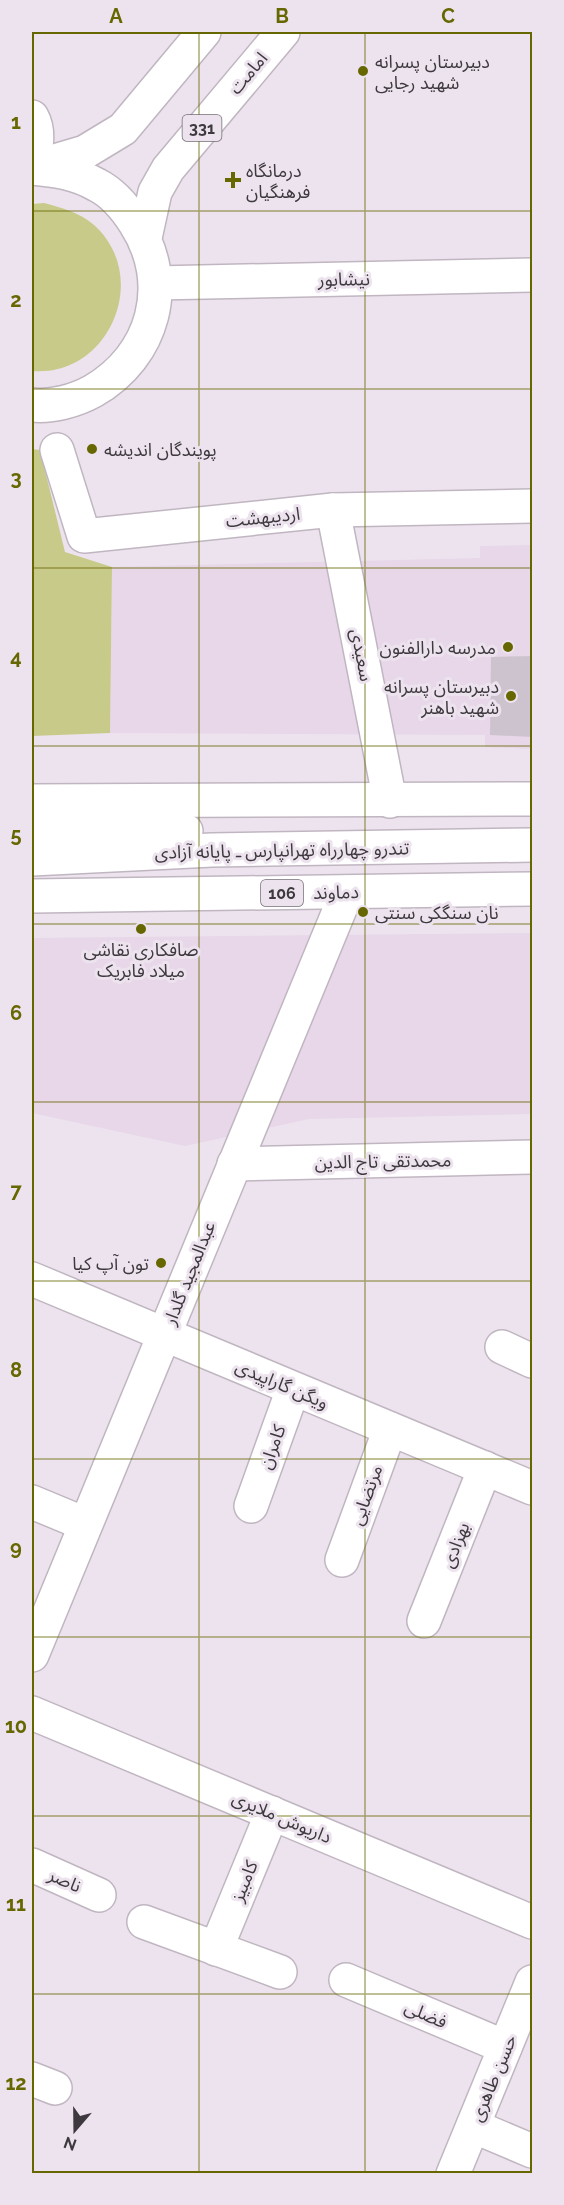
<svg xmlns="http://www.w3.org/2000/svg" width="564" height="2205" viewBox="0 0 564 2205" font-family="Raleway,'Noto Sans Arabic',sans-serif">
  <style>
    .built { fill: #e7d7e8 }
    .green { fill: #c8ca89 }
    .building { fill: #cdc3ce }
    .lines { fill: none; stroke-linecap: round; stroke-linejoin: round }
    .minor-casing { stroke: #c0b6c1; stroke-width: 36 }
    .major-casing { stroke: #c0b6c1; stroke-width: 36 }
    .minor { stroke: #fff; stroke-width: 33 }
    .major { stroke: #fff; stroke-width: 33 }
    .grid { fill: none; stroke: #676700; stroke-width: 1.5; stroke-opacity: 0.55 }
    .poi-dot { fill: #676700; stroke: #ede3ee; stroke-width: 2 }
    .labels { text-anchor: middle; dominant-baseline: central; stroke-width: 6; stroke-linejoin: round; paint-order: stroke }
    .shield { fill: #ede3ee; stroke: #726c73; stroke-width: 1.5 }
    .shield-label { font-size: 16px; font-weight: bold; fill: #3d393e }
    .poi-label { font-size: 18px; fill: #3d393e; stroke: #ede3ee; text-anchor: start }
    .street-label { font-size: 18px; fill: #3d393e; stroke: #ede3ee }
    .neatline { fill: none; stroke: #676700; stroke-width: 2 }
    .grid-label { font-size: 20px; text-anchor: middle; font-weight: bold; fill: #676700 }
  </style>
  <rect width="100%" height="100%" fill="#ede3ee"/>
  <!-- built -->
  <g class="built">
    <path d="M532,545V749L485,747V735L110,733L112,567L480,558V546Z"/>
    <path d="M532,933V1114L309,1119L185,1146L32,1113V938Z"/>
  </g>
  <!-- green -->
  <g class="green">
    <path d="M44,203C62,208 79,212 94,225C152,277 109,378 32,371V204Z"/>
    <path d="M32,449L40,450L65,552L112,567L110,733L32,736Z"/>
  </g>
  <!-- building -->
  <path class="building" d="M532,656V737L490,735L491,657Z"/>
  <g class="lines">
    <defs>
      <g id="minor">
        <path d="M32,117C41,133 35,151 32,168"/>
        <path d="M156,283L532,275"/>
        <path d="M57,450L84,536L333,510L532,506"/>
        <path d="M333,510L390,801"/>
        <path d="M32,828L186,831"/>
        <path d="M32,859L212,850L532,845"/>
        <path d="M234,1164L532,1157"/>
        <path d="M32,1279L532,1488"/>
        <path d="M502,1347L532,1361"/>
        <path d="M32,1502L85,1524"/>
        <path d="M251,1506L293,1389"/>
        <path d="M342,1560L390,1429"/>
        <path d="M424,1621L485,1468"/>
        <path d="M32,1655L347,892"/>
        <path d="M32,1713L532,1922"/>
        <path d="M32,1865L99,1895"/>
        <path d="M144,1922L280,1972"/>
        <path d="M216,1949L272,1813"/>
        <path d="M346,1980L505,2047"/>
        <path d="M32,2079L55,2088"/>
        <path d="M473,2126L532,2151"/>
        <path d="M453,2174L532,1982"/>
      </g>
      <g id="major">
        <path d="M38,166L85,152L123,129L204,32"/>
        <path d="M32,168C55,170 76,173 97,185C113,193 126,209 135,223C174,283 154,356 93,391C75,401 52,407 32,405"/>
        <path d="M145,238L155,192L168,169L283,32"/>
        <path d="M32,801L532,799"/>
        <path d="M32,896L532,889"/>
      </g>
    </defs>
    <!-- minor casing -->
    <use href="#minor" class="minor-casing"/>
    <!-- major casing -->
    <use href="#major" class="major-casing"/>
    <!-- minor -->
    <use href="#minor" class="minor"/>
    <!-- major -->
    <use href="#major" class="major"/>
  </g>
  <!-- grid -->
  <path class="grid" d="M199,32V2174M365,32V2174M32,211H532M32,389H532M32,568H532M32,746H532M32,924H532M32,1102H532M32,1281H532M32,1459H532M32,1637H532M32,1816H532M32,1994H532"/>
  <!-- markers -->
  <g class="poi-dot">
    <circle cx="363" cy="71" r="6"/>
    <path d="M230 171h6v6h6v6h-6v6h-6v-6h-6v-6h6z"/>
    <circle cx="92" cy="449" r="6"/>
    <circle cx="508" cy="647" r="6"/>
    <circle cx="511" cy="696" r="6"/>
    <circle cx="363" cy="912" r="6"/>
    <circle cx="141" cy="929" r="6"/>
    <circle cx="161" cy="1263" r="6"/>
  </g>
  <g class="labels">
    <!-- shield labels -->
    <g class="shield">
      <rect x="182.5" y="115" width="39" height="26" rx="4.5"/>
      <rect x="261" y="880" width="42" height="26" rx="4.5"/>
    </g>
    <g class="shield-label">
      <text x="202" y="128">331</text>
      <text x="282" y="893">106</text>
    </g>
    <!-- poi labels -->
    <g class="poi-label">
      <text x="375" y="61">دبیرستان پسرانه<tspan x="375" dy="21">شهید رجایی</tspan></text>
      <text x="246" y="170">درمانگاه<tspan x="246" dy="21">فرهنگیان</tspan></text>
      <text x="104" y="449">پویندگان اندیشه</text>
      <text x="496" y="647" text-anchor="end">مدرسه دارالفنون</text>
      <text x="499" y="686" text-anchor="end">دبیرستان پسرانه<tspan x="499" dy="21">شهید باهنر</tspan></text>
      <text x="375" y="912">نان سنگکی سنتی</text>
      <text x="141" y="949" text-anchor="middle">صافکاری نقاشی<tspan x="141" dy="21">میلاد فابریک</tspan></text>
      <text x="149" y="1263" text-anchor="end">تون آپ کیا</text>
    </g>
    <!-- street labels -->
    <g class="street-label">
      <text transform="translate(248 73) rotate(-50)">امامت</text>
      <text transform="translate(344 279) rotate(-1)">نیشابور</text>
      <text transform="translate(263 517) rotate(-6)">اردیبهشت</text>
      <text transform="translate(362 655) rotate(79)">سعیدی</text>
      <text transform="translate(282 850) rotate(-1)">تندرو چهارراه تهرانپارس ـ پایانه آزادی</text>
      <text transform="translate(336 892) rotate(-1)">دماوند</text>
      <text transform="translate(383 1161) rotate(-1)">محمدتقی تاج الدین</text>
      <text transform="translate(189 1273) rotate(-68)">عبدالمجید گلدار</text>
      <text transform="translate(282 1384) rotate(23)">ویگن گاراپیدی</text>
      <text transform="translate(272 1447) rotate(-70)">کامران</text>
      <text transform="translate(366 1495) rotate(-70)">مرتضایی</text>
      <text transform="translate(455 1545) rotate(-68)">بهزادی</text>
      <text transform="translate(282 1817) rotate(23)">داریوش ملایری</text>
      <text transform="translate(65 1880) rotate(24)">ناصر</text>
      <text transform="translate(244 1881) rotate(-68)">کامبیز</text>
      <text transform="translate(426 2014) rotate(23)">فضلی</text>
      <text transform="translate(493 2078) rotate(-67)">حسن طاهری</text>
    </g>
  </g>
  <!-- border -->
  <rect width="564" height="2205" fill="none" stroke="#ede3ee" stroke-width="66"/>
  <!-- north arrow -->
  <g transform="translate(75 2130) rotate(200)" stroke="#ede3ee" stroke-width="4.5" paint-order="stroke">
  <path d="M0-4.5L10 22L0 15L-10 22Z" fill="#3d393e"/>
  <text y="-9" font-size="16" font-weight="bold" text-anchor="middle" fill="#3d393e">N</text>
  </g>
  <rect x="33" y="33" width="498" height="2139" class="neatline"/>
  <g class="grid-label">
    <text x="116" y="23">A</text>
    <text x="282" y="23">B</text>
    <text x="448" y="23">C</text>
    <text x="16" y="129">1</text>
    <text x="16" y="307">2</text>
    <text x="16" y="485">3</text>
    <text x="16" y="664">4</text>
    <text x="16" y="842">5</text>
    <text x="16" y="1020">6</text>
    <text x="16" y="1198">7</text>
    <text x="16" y="1377">8</text>
    <text x="16" y="1555">9</text>
    <text x="16" y="1733">10</text>
    <text x="16" y="1911">11</text>
    <text x="16" y="2090">12</text>
  </g>
</svg>
